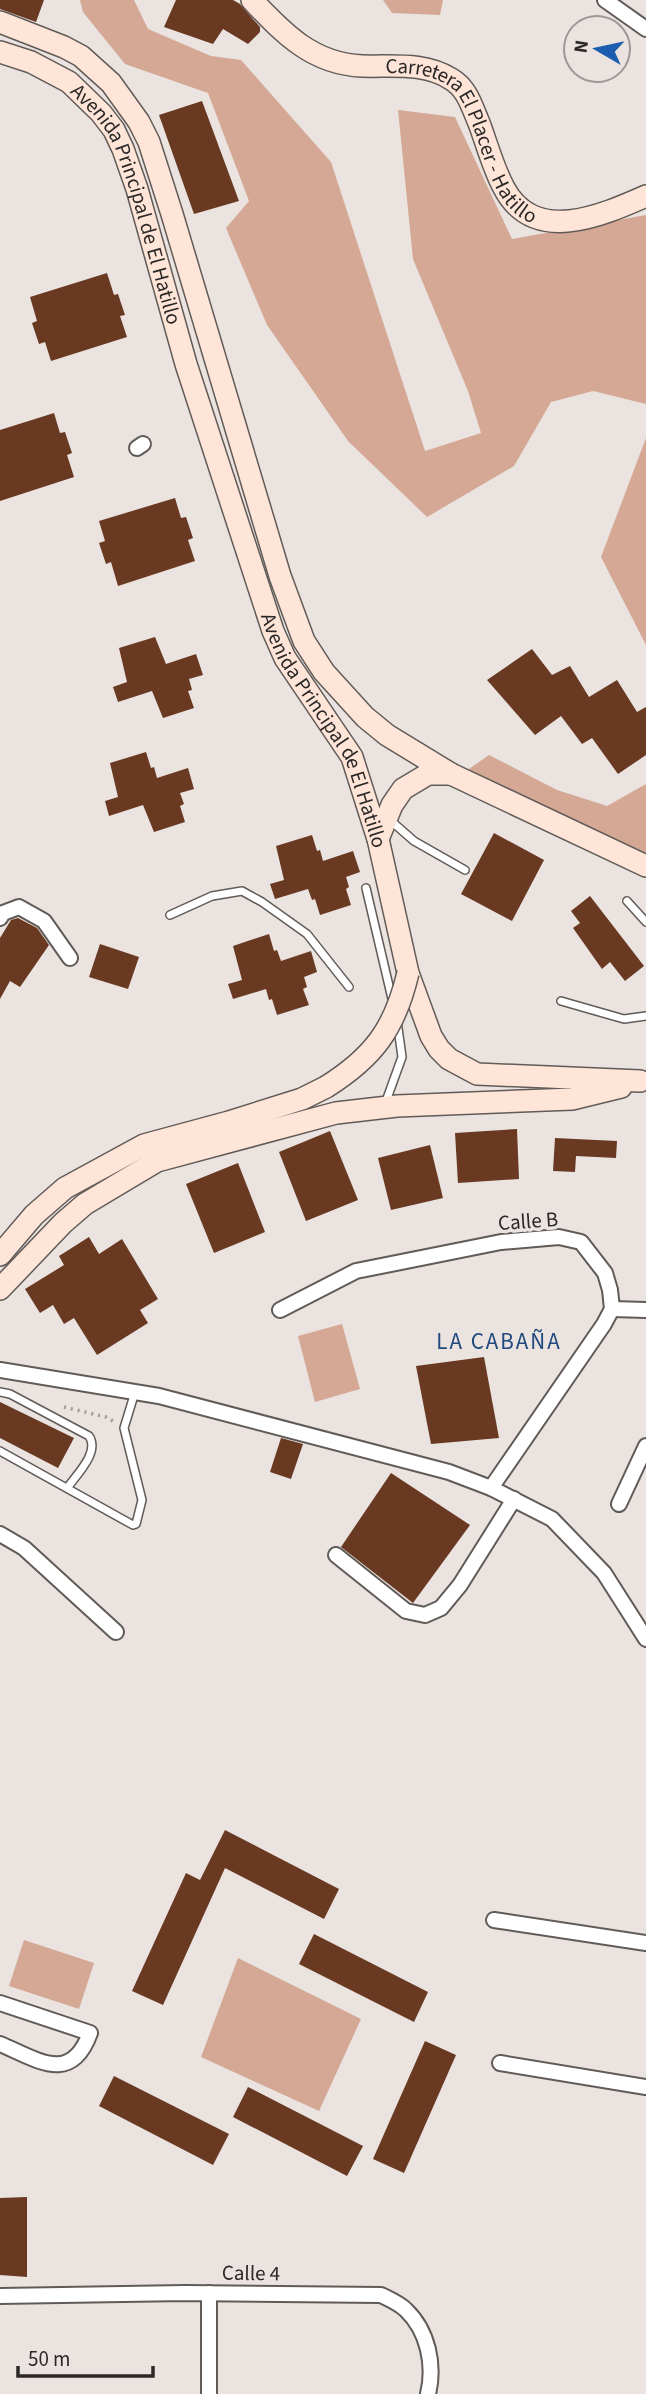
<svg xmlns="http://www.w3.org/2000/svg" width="646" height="2394" viewBox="0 0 646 2394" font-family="'Source Sans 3',sans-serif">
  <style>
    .green { fill: #d4a894 }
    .building { fill: #693922 }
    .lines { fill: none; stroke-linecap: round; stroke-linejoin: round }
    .lane-casing { stroke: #615b58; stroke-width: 10 }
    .street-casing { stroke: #615b58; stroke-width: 18 }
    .secondary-casing { stroke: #615b58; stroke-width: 24 }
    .path { stroke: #9f9997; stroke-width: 3.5; stroke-dasharray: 2 5; stroke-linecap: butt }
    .lane { stroke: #fff; stroke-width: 7 }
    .street { stroke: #fff; stroke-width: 14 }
    .secondary { stroke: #fee5d8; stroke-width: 21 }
    .secondary-bridge-casing { stroke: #615b58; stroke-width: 24; stroke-linecap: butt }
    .secondary-bridge { stroke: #fee5d8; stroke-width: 21 }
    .labels { text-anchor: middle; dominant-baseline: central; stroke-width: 7; stroke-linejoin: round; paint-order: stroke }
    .street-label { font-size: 21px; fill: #2b2827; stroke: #eae3e0 }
    .neighbourhood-label { font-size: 23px; letter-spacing: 2px; fill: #20497e; stroke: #eae3e0 }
  </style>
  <rect width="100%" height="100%" fill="#eae3e0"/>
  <!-- green -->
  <g class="green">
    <path d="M80,0H134L148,29L211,56L241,60L331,162L425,451L481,433L468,391L413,259L398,110L455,117L512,239L646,215V404L593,391L551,402L514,466L427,517L348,441L267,325L226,228L249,201L208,93L125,64L83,12Z"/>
    <path d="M383,0H443L440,15L392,13Z"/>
    <path d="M646,438V645L601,557Z"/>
    <path d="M489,755L557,790L607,806L646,784V853L466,771Z"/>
    <path d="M342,1324L360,1389L315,1402L298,1336Z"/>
    <path d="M24,1940L94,1963L79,2009L9,1986Z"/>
    <path d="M238,1958L361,2019L319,2111L201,2057Z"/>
  </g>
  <!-- building -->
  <g class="building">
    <path d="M0,0H44L36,22L0,9Z"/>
    <path d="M176,0H233L240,4L260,27V32L248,44L223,29L213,44L164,27Z"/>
    <path d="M202,101L239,201L194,214L159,115Z"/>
    <path d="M107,273L114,295L118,294L125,315L120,316L127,337L51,361L45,342L39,344L32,323L37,321L30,297Z"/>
    <path d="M54,413L60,433L65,432L72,453L67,455L74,477L0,501V430Z"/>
    <path d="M175,498L181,518L186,517L193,538L188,540L195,561L118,586L111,562L106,564L99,543L105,541L99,521Z"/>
    <path d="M155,637L166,664L196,654L203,675L189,679L192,690L188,691L194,708L163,718L152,691L118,702L113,687L127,682L119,648Z"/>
    <path d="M532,649L552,675L570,666L589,697L617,680L637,712L646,707V755L618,774L592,738L582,744L561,716L535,735L487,680Z"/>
    <path d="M146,752L151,768L154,767L157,778L188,768L194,789L180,793L184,804L180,806L185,822L154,832L143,805L109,816L105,801L118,797L110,763Z"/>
    <path d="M494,833L544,860L512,921L461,894Z"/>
    <path d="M312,835L317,851L320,850L323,861L353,851L360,872L346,877L349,887L346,889L351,905L320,915L315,899L312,900L308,889L275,899L270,884L284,880L276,846Z"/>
    <path d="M590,896L644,966L625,981L610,962L602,969L573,928L580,923L571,911Z"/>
    <path d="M18,918L37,928L49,945L20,987L10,981L0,999V938L11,920Z"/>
    <path d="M269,934L274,951L277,950L281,961L311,951L317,972L304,977L307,987L303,989L309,1005L277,1015L272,999L269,1000L266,989L233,999L228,984L242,980L233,946Z"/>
    <path d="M100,944L139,957L128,989L89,977Z"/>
    <path d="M517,1129L519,1179L458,1183L455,1133Z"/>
    <path d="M330,1131L358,1200L306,1221L279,1152Z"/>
    <path d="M555,1138L617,1141L616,1158L576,1156L575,1172L553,1171Z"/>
    <path d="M430,1145L443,1198L391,1210L378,1158Z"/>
    <path d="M238,1163L265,1232L214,1253L186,1184Z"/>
    <path d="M89,1237L99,1254L122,1239L158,1299L140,1310L148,1323L97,1355L74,1318L64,1324L53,1305L40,1313L25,1289L64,1265L59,1256Z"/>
    <path d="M484,1357L499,1438L431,1444L416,1366Z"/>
    <path d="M0,1402L74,1438L58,1468L0,1438Z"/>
    <path d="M281,1438L303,1444L291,1479L270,1472Z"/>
    <path d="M391,1473L470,1525L413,1603L341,1547Z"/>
    <path d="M225,1830L339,1889L324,1919L225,1868L163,2005L132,1991L186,1873L200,1880Z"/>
    <path d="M314,1934L428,1992L414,2022L299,1964Z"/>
    <path d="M425,2041L456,2055L404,2173L373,2159Z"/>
    <path d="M114,2076L229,2134L213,2165L99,2106Z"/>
    <path d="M248,2087L363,2146L347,2176L233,2117Z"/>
    <path d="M27,2197V2277L0,2275V2198Z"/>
  </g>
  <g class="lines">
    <defs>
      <g id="lane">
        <path d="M390,820L414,841L465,870"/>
        <path d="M366,888L393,1003"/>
        <path d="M627,901L646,922"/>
        <path d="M170,915L212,896L242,891L262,902L307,934L349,987"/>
        <path d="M561,1001L624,1019L646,1016"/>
        <path d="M385,1104L402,1057L397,1021"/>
        <path d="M0,1392L10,1394L89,1436C100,1452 77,1474 68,1487"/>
        <path d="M0,1451L133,1525L136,1524L142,1500L124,1428L135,1392"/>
      </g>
      <g id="street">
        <path d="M605,0L646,29"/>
        <path d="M137,448L143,444"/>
        <path d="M0,918L3,913L19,907L44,921L70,958"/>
        <path d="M612,1309L646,1310"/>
        <path d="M280,1310L356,1271L501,1242L559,1237L581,1242L605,1273L610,1290L612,1309L604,1324L491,1488"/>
        <path d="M0,1370L159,1396L449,1472L491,1488L552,1519L604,1573L646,1639"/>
        <path d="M619,1504L646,1446"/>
        <path d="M0,1534L24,1548L116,1632"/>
        <path d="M336,1555L406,1611L425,1615L441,1608L460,1585L514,1499"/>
        <path d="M494,1920L646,1943"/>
        <path d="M0,2003L90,2033C71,2085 38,2060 0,2044"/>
        <path d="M500,2063L646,2087"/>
        <path d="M0,2296L185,2293L381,2295C389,2299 399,2303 406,2310C428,2331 435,2365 428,2394"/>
        <path d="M209,2394V2293"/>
      </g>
      <g id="secondary">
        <path id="s1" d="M252,0C284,34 313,64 362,66C393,67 424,62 451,79C467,88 472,107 479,123C487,144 493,168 504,188C534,245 601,216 646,196"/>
        <path d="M0,22L64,47L81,56L111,83L139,122L149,142L172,214L280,576L304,641L324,672L365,717L387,735L451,774L646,866"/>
        <path id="s2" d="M0,52L31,62L69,82L101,113L114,130L123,149L137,189L186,364L273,631L285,658L352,757L378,839L408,973L431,1036L439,1049L449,1059L477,1074L640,1081"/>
        <path d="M378,839L392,805L403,789L428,774H451"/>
        <path d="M0,1255L34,1215L65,1188L144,1145L229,1122L302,1099L326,1087"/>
        <path d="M0,1289L63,1223L85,1204L157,1161L336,1113L397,1106L572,1099L621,1087"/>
      </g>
    </defs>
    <!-- lane casing -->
    <use href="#lane" class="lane-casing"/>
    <!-- street casing -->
    <use href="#street" class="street-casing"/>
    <!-- secondary casing -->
    <use href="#secondary" class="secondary-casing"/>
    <!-- path -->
    <path class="path" d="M64,1407L106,1417L113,1421"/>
    <!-- lane -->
    <use href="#lane" class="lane"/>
    <!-- street -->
    <use href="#street" class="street"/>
    <!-- secondary -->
    <use href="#secondary" class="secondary"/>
    <defs>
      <path id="secondary-bridge" d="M326,1087C374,1057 395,1028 408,973"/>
    </defs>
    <!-- secondary-bridge casing -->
    <use href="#secondary-bridge" class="secondary-bridge-casing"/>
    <!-- secondary-bridge -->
    <use href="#secondary-bridge" class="secondary-bridge"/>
  </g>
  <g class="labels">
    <!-- street labels -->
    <g class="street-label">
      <text stroke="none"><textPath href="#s1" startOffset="273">Carretera El Placer - Hatillo</textPath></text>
      <text stroke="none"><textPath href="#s2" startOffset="214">Avenida Principal de El Hatillo</textPath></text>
      <text stroke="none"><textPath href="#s2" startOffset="780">Avenida Principal de El Hatillo</textPath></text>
      <text transform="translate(528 1221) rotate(-4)">Calle B</text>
      <text transform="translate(251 2273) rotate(1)">Calle 4</text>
    </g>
    <!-- neighbourhood labels -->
    <g class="neighbourhood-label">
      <text x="499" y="1341">LA CABAÑA</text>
    </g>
  </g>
  <!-- north arrow -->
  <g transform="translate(597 49) rotate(279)"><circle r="33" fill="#eae3e0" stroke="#9e9896" stroke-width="2"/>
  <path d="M0-5L12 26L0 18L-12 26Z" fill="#1b5dae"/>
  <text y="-10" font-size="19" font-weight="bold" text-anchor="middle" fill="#2b2827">N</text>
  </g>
  <!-- scale -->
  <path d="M18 2366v10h135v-10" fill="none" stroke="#2b2827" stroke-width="3.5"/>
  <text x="28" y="2366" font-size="21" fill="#2b2827" stroke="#eae3e0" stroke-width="5" paint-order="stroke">50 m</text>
</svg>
